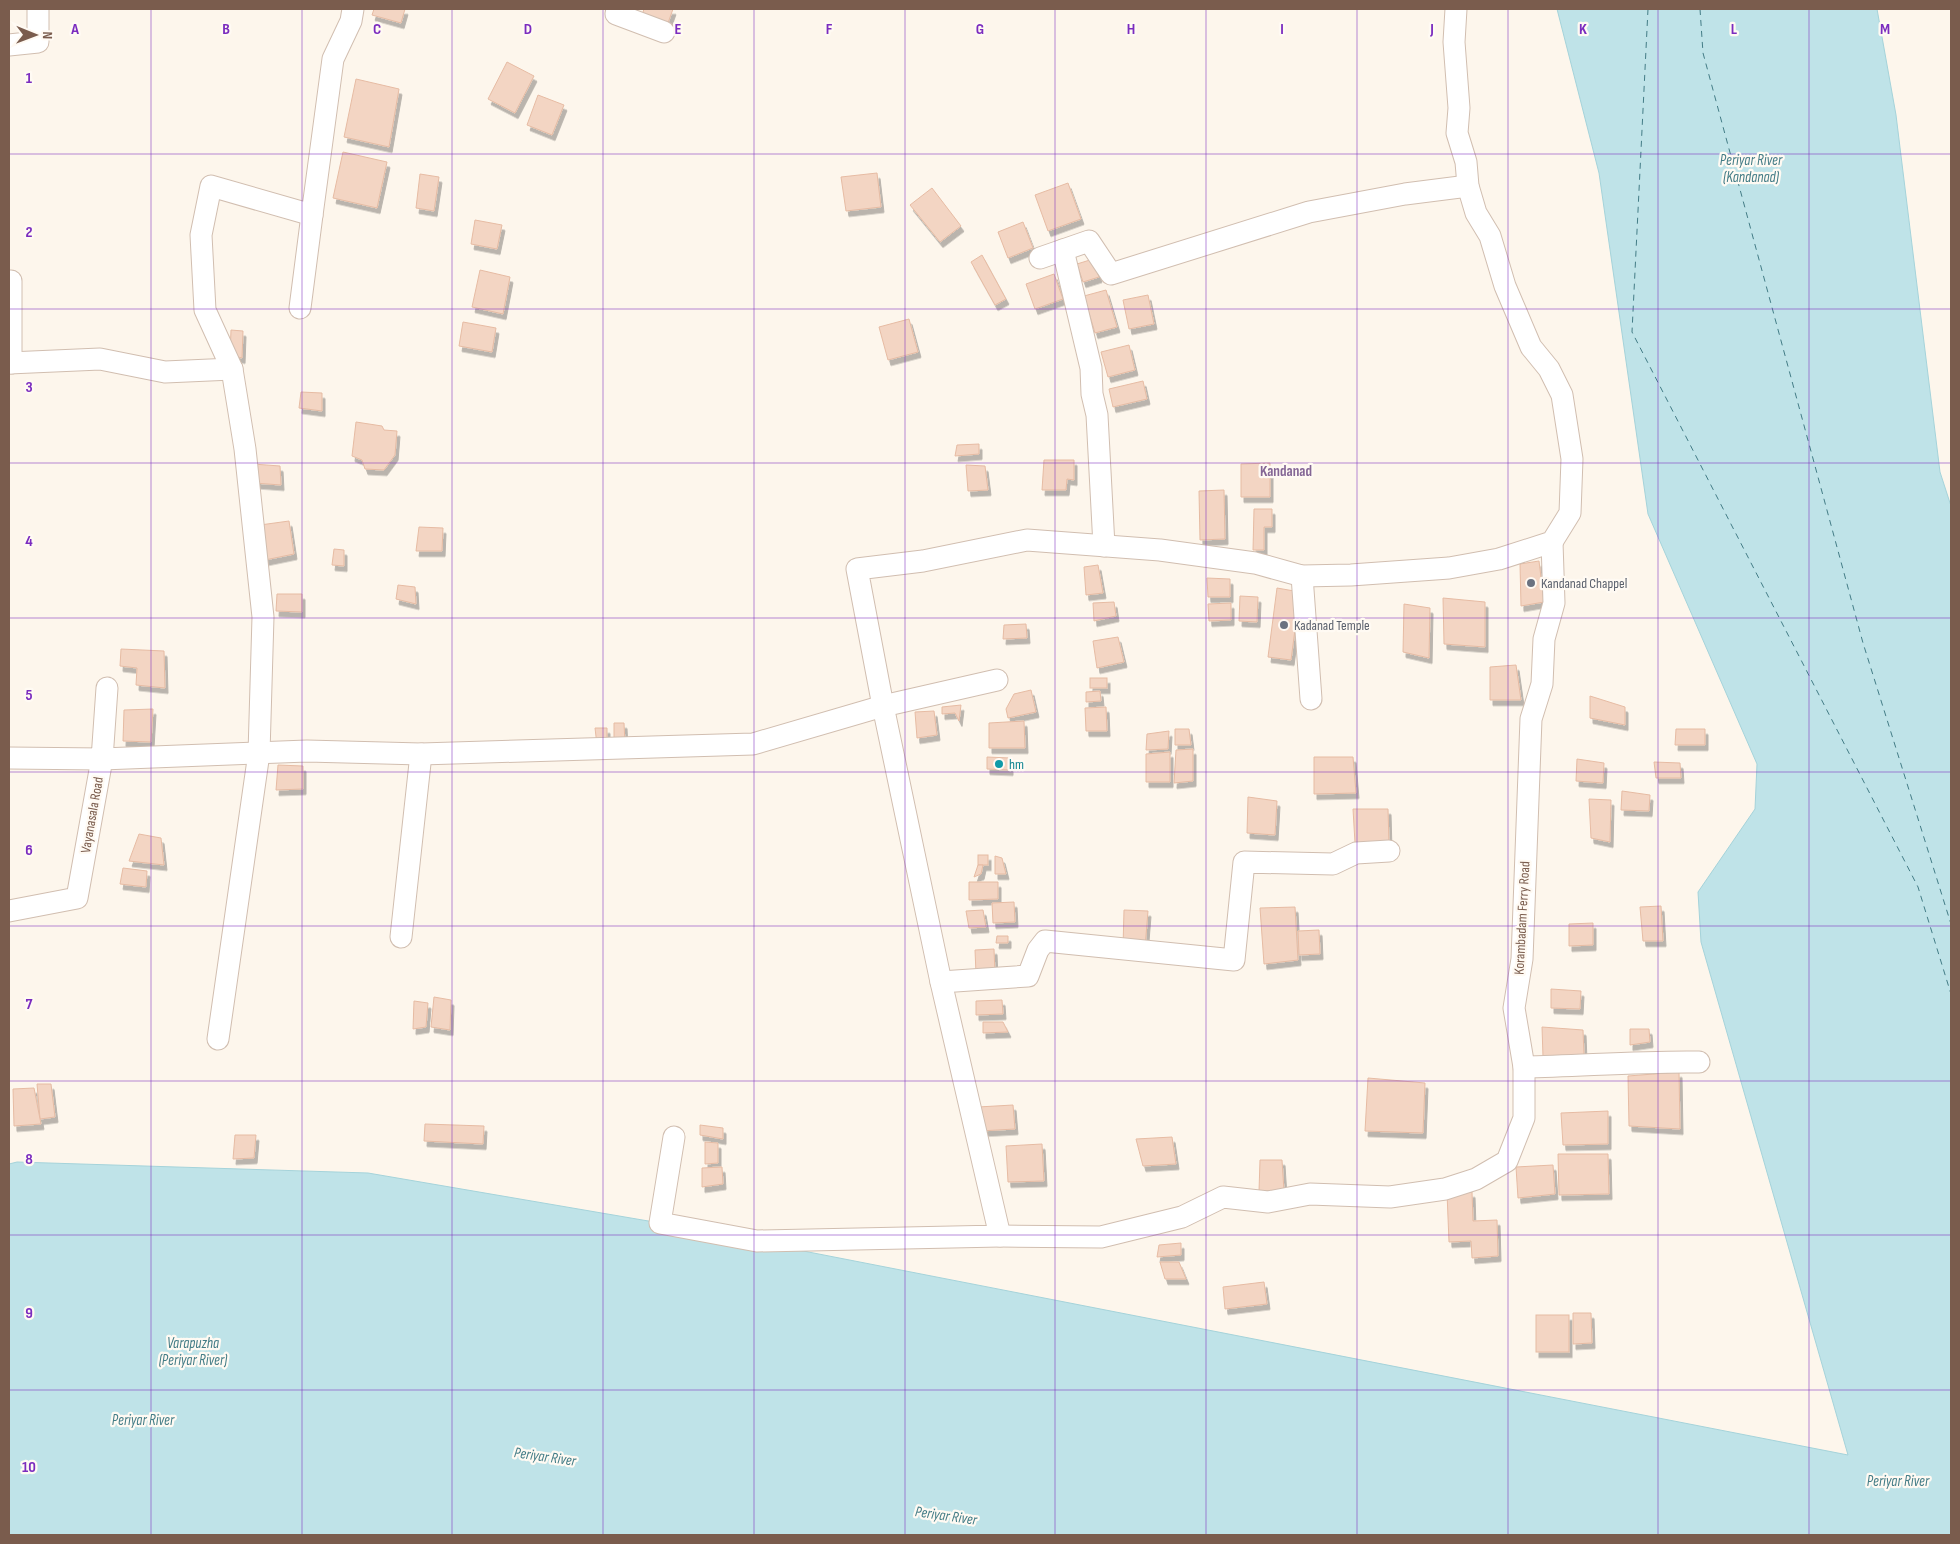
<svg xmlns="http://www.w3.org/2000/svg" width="1960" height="1544" viewBox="0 0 1960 1544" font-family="'Sofia Sans Condensed',sans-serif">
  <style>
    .water { fill: #bfe3e8; stroke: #a5d3da }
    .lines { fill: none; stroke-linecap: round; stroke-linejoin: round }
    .ferry { stroke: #437c86; stroke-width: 1; stroke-dasharray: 6 5; stroke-linecap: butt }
    .building { fill: #f3d5c3; stroke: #e6bba3; filter: url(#shadow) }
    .street-casing { stroke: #d1beb0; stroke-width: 23 }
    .street { stroke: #fff; stroke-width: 21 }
    .grid { fill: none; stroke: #7b2cbf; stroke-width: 1; stroke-opacity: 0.55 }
    .worship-dot { fill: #6b7280; stroke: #fffaf3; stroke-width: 2 }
    .culture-dot { fill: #0f9aa8; stroke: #fffaf3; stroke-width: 2 }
    .labels { text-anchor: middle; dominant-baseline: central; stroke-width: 4.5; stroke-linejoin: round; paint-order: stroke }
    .worship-label { font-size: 14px; fill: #5b616d; stroke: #fffaf3; text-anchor: start }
    .culture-label { font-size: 14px; fill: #0d838f; stroke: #fffaf3; text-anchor: start }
    .street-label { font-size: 14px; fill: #7a5c4d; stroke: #fffaf3 }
    .water-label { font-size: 15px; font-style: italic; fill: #437c86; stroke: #fffaf3 }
    .neighbourhood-label { font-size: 15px; font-weight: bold; fill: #846695; stroke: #fffaf3 }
    .grid-label { font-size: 16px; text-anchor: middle; font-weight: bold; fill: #7b2cbf; stroke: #fffaf3; stroke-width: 4.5; stroke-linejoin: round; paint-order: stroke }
  </style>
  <defs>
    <filter id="shadow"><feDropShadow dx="3" dy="5.5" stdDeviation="0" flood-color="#0004"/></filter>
  </defs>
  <rect width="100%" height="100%" fill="#fdf6ec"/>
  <!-- water -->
  <path class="water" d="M1557,9H1877L1896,115L1940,472L1951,506V1535H9V1164L17,1162L368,1173L660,1223L1848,1455L1701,942L1698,892L1755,809L1757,764L1648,514L1599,173Z"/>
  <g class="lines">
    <!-- ferry -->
    <g class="ferry">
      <path d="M1648,9L1632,332L1918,887L1951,994"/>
      <path d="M1700,9L1703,53L1863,643L1951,924"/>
    </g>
  </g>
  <!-- building -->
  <g class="building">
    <path d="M374,9H405L401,23L372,15Z"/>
    <path d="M644,9H673L668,23L642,15Z"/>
    <path d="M507,62L534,76L515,113L488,99Z"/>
    <path d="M356,79L399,89L389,147L344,137Z"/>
    <path d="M538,95L564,105L552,135L527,125Z"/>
    <path d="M343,152L387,162L377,208L333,198Z"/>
    <path d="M877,173L881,207L846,211L841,177Z"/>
    <path d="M420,174L439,177L434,211L416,208Z"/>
    <path d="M1068,183L1081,219L1048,231L1035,195Z"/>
    <path d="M932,188L961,226L940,242L910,205Z"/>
    <path d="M475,220L502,225L497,249L471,244Z"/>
    <path d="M1023,222L1033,248L1008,258L998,232Z"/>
    <path d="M982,255L1006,299L995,305L971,262Z"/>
    <path d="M1093,259L1099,277L1083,282L1077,264Z"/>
    <path d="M480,270L510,277L503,314L472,307Z"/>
    <path d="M1054,274L1063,299L1035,309L1026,284Z"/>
    <path d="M1106,290L1117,327L1095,333L1084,296Z"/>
    <path d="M1148,295L1154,324L1129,329L1123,300Z"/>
    <path d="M909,319L918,352L888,360L879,327Z"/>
    <path d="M463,322L496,328L492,352L459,346Z"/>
    <path d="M231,330L243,331L242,358L230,355Z"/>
    <path d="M1129,345L1135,370L1108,377L1101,352Z"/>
    <path d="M1143,381L1147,399L1113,407L1109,389Z"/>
    <path d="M301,392L322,393V411L299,408Z"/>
    <path d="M356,422L382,426L384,430L397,431L395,455L384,470L365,469L362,460L352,456Z"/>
    <path d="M979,444V454L955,456L957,445Z"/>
    <path d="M1044,460H1074V480L1067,479L1066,490H1042Z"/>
    <path d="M1270,463V497H1241V464Z"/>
    <path d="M253,464L280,466L281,485L254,483Z"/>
    <path d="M966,465L985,466L988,490L968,491Z"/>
    <path d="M1224,490L1225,539L1200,540L1199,491Z"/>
    <path d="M1254,509H1272V527H1264V550H1253Z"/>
    <path d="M289,521L294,554L265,560L260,525Z"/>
    <path d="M419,527L443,528L442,551H416Z"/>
    <path d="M334,549L344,550V566L332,565Z"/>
    <path d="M1539,561L1544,602L1521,606L1520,564Z"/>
    <path d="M1098,565L1103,593L1086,595L1084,567Z"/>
    <path d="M1207,578L1230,579V597H1208Z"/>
    <path d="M398,585L415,587L416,604L396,599Z"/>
    <path d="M1277,588L1300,592L1291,660L1268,657Z"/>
    <path d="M277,594H302V612L276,611Z"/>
    <path d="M1240,596L1258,597L1257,622L1239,621Z"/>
    <path d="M1443,598L1485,602V647L1444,644Z"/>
    <path d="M1114,602L1116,616L1094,621L1093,603Z"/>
    <path d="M1231,603V620L1209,621L1208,604Z"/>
    <path d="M1404,604L1430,608L1429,658L1403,652Z"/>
    <path d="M1026,624L1027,638L1003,639L1004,625Z"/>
    <path d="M1118,637L1124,662L1097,668L1093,641Z"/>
    <path d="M121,649L164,651L165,688L136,685L137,668L120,666Z"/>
    <path d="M1516,665L1521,700H1490V667Z"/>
    <rect x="1090" y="678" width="17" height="10"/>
    <path d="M1031,690L1036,712L1008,718L1006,709L1014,694Z"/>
    <path d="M1100,691L1101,701L1086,702V692Z"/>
    <path d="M1590,696L1625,707V725L1590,718Z"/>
    <path d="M961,705L959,721L955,713L942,714V707Z"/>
    <path d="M1106,707L1107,731H1086L1085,708Z"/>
    <path d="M153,709L151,742L123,741L124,710Z"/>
    <path d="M934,711L937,735L917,738L915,712Z"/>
    <path d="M1024,721L1025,748H989V723Z"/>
    <path d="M614,723H624L625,744L614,745Z"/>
    <path d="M595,728H607V744L597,745Z"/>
    <path d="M1175,729H1189L1191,745H1175Z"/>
    <path d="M1676,729H1705V745H1675Z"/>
    <path d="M1169,731L1168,749L1146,750L1147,734Z"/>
    <path d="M1193,749V781L1174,783L1176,750Z"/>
    <path d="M1170,752V782H1146V754Z"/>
    <path d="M987,757L1010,758V770L987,769Z"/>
    <path d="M1314,757H1353L1356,793L1314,794Z"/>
    <path d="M1577,759L1604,763L1603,783L1576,781Z"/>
    <path d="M1654,762L1680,763L1681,778H1656Z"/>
    <path d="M278,765L303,766V789L276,790Z"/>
    <path d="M1622,791L1650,795L1649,811L1621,810Z"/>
    <path d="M1248,797L1277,801L1275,835L1247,833Z"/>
    <path d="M1589,799L1611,800L1610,842L1591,838Z"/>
    <path d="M1353,809H1388L1389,844L1355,843Z"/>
    <path d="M139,834L161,838L164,865L129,861Z"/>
    <rect x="978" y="855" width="10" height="10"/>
    <path d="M995,856L1002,858L1006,874H995Z"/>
    <path d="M978,865H983L981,874L974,877Z"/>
    <path d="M123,868L147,871L146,887L120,884Z"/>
    <path d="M969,882H998V899L969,900Z"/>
    <path d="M1014,902L1015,922L993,923L992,903Z"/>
    <path d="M1661,906L1663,941H1643L1640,907Z"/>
    <path d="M1295,907L1298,960L1264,964L1260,908Z"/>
    <path d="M983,910L986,927L969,928L966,911Z"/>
    <path d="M1124,910L1148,911L1145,948L1123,947Z"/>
    <path d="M1593,923V945L1569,946V924Z"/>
    <path d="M1319,930L1320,954L1299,955L1298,931Z"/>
    <path d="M997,936H1008V943H996Z"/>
    <path d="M994,949L995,974H976L975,950Z"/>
    <path d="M1551,989L1581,991L1580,1009L1551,1008Z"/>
    <path d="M434,997L451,1000L450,1030L431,1027Z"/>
    <path d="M1002,1000L1003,1014L976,1015V1001Z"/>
    <path d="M414,1001L428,1003L426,1027L413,1029Z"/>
    <path d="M983,1022H1003L1008,1032L983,1033Z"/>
    <path d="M1542,1027L1583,1030L1584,1055L1543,1057Z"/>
    <path d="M1630,1029H1649L1650,1042L1630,1045Z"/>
    <path d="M1679,1072L1680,1129L1629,1126L1628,1076Z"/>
    <path d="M1368,1078L1425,1083L1423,1133L1365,1131Z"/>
    <path d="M37,1084H51L55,1117L40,1119Z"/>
    <path d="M34,1088L41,1124L14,1126L13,1089Z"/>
    <path d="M1013,1105L1015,1129L980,1131L978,1107Z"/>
    <path d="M1608,1111V1144L1563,1145L1561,1113Z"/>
    <path d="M425,1124L484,1126L483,1144L424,1141Z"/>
    <path d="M700,1125L723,1128V1139L700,1135Z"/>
    <path d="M235,1135H256L254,1158L233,1159Z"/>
    <path d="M1172,1137L1176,1164L1143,1166L1136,1139Z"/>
    <path d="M705,1142L718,1143V1163L705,1164Z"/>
    <path d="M1042,1144L1044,1181L1008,1182L1006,1146Z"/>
    <path d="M1558,1154H1608L1609,1194L1559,1195Z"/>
    <path d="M1260,1160H1282L1284,1191H1259Z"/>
    <path d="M1553,1165L1555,1194L1518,1198L1516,1167Z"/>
    <path d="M722,1167L723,1184L702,1187V1168Z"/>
    <path d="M1472,1192L1473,1221L1497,1220L1498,1256L1472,1258L1471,1241L1449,1242L1447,1193Z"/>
    <path d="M1181,1243V1255L1157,1257L1159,1245Z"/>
    <path d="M1160,1262H1179L1186,1279H1165Z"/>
    <path d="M1264,1282L1267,1304L1225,1309L1223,1287Z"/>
    <path d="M1573,1313H1591L1592,1343L1573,1344Z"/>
    <rect x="1536" y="1315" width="33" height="37"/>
  </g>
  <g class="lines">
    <defs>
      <g id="street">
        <path d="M617,9L616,14L664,32"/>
        <path d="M9,45L38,42V9"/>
        <path d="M1063,250L1091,368L1092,394L1097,415L1104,546"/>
        <path d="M1040,258L1089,241L1111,274L1309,212L1405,194L1468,186"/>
        <path d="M9,281H11V363"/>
        <path d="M300,308L312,215"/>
        <path d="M9,363L100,359L165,372L232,369"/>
        <path d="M1302,576L1311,699"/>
        <path d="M9,758L102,759L107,688"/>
        <path d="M9,911L77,898L102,759L307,751L421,754L753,744L883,706L857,569L923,561L1027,540L1160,550L1255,563L1302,576L1351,575L1449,568L1499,559L1552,542L1570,513L1572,459L1562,395L1549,369L1531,347L1505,286L1490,236L1476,213L1468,186L1466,162L1457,133L1459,108L1454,42L1456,9"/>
        <path d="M401,937L421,754"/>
        <path d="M941,982L1028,976L1038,950L1045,941L1234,960L1244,862L1333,864L1356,853L1389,851"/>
        <path d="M218,1039L259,753L263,617L245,449L232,369L205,310L201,235L211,186L312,215L333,59L351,21L353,9"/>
        <path d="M1524,1067C1582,1066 1640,1061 1699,1062"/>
        <path d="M674,1137L660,1223L757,1241L1000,1236L941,982L883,706L997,680"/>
        <path d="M1000,1236L1101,1237L1182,1217L1223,1197L1268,1202L1310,1194L1390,1197L1445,1189L1476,1179L1507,1161L1524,1118V1067L1514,1008L1522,959L1531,719L1542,684L1544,639L1554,603L1552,542"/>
      </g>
    </defs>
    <!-- street casing -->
    <use href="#street" class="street-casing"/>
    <!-- street -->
    <use href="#street" class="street"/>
  </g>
  <!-- grid -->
  <path class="grid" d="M151,9V1535M302,9V1535M452,9V1535M603,9V1535M754,9V1535M905,9V1535M1055,9V1535M1206,9V1535M1357,9V1535M1508,9V1535M1658,9V1535M1809,9V1535M9,154H1951M9,309H1951M9,463H1951M9,618H1951M9,772H1951M9,926H1951M9,1081H1951M9,1235H1951M9,1390H1951"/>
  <!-- markers -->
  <g class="worship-dot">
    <circle cx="1531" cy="583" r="5"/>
    <circle cx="1284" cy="625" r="5"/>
  </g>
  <circle class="culture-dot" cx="999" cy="764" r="5"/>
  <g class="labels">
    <!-- worship labels -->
    <g class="worship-label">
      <text x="1541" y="583">Kandanad Chappel</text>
      <text x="1294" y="625">Kadanad Temple</text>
    </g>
    <!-- culture labels -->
    <g class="culture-label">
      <text x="1009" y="764">hm</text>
    </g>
    <!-- street labels -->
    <g class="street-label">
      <text transform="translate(92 815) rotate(-80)">Vayanasala Road</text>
      <text transform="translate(1522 918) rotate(-87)">Korambadam Ferry Road</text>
    </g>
    <!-- water labels -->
    <g class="water-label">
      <text x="1751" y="160">Periyar River<tspan x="1751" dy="17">(Kandanad)</tspan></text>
      <text x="193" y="1343">Varapuzha<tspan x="193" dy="17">(Periyar River)</tspan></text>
      <text x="143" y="1420">Periyar River</text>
      <text transform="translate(545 1457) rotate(8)">Periyar River</text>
      <text x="1898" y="1481">Periyar River</text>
      <text transform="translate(946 1516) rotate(8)">Periyar River</text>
    </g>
    <!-- neighbourhood labels -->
    <g class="neighbourhood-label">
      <text x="1286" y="471">Kandanad</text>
    </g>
  </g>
  <g class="grid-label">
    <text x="75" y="34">A</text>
    <text x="226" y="34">B</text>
    <text x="377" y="34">C</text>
    <text x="528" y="34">D</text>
    <text x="678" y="34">E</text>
    <text x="829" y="34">F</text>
    <text x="980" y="34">G</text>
    <text x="1131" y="34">H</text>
    <text x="1282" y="34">I</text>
    <text x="1432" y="34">J</text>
    <text x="1583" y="34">K</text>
    <text x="1734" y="34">L</text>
    <text x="1885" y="34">M</text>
    <text x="29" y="83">1</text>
    <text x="29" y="237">2</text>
    <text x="29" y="392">3</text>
    <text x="29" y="546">4</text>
    <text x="29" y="700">5</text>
    <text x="29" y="855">6</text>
    <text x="29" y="1009">7</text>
    <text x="29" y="1164">8</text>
    <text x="29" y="1318">9</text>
    <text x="29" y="1472">10</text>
  </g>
  <!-- border -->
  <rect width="1960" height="1544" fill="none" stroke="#7a5c4d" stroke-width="20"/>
  <!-- north arrow -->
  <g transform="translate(35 35) rotate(91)" stroke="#fffaf3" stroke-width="4" paint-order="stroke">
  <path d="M0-4L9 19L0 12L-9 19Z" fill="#7a5c4d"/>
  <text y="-8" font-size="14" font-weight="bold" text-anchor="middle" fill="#7a5c4d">N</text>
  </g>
</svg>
